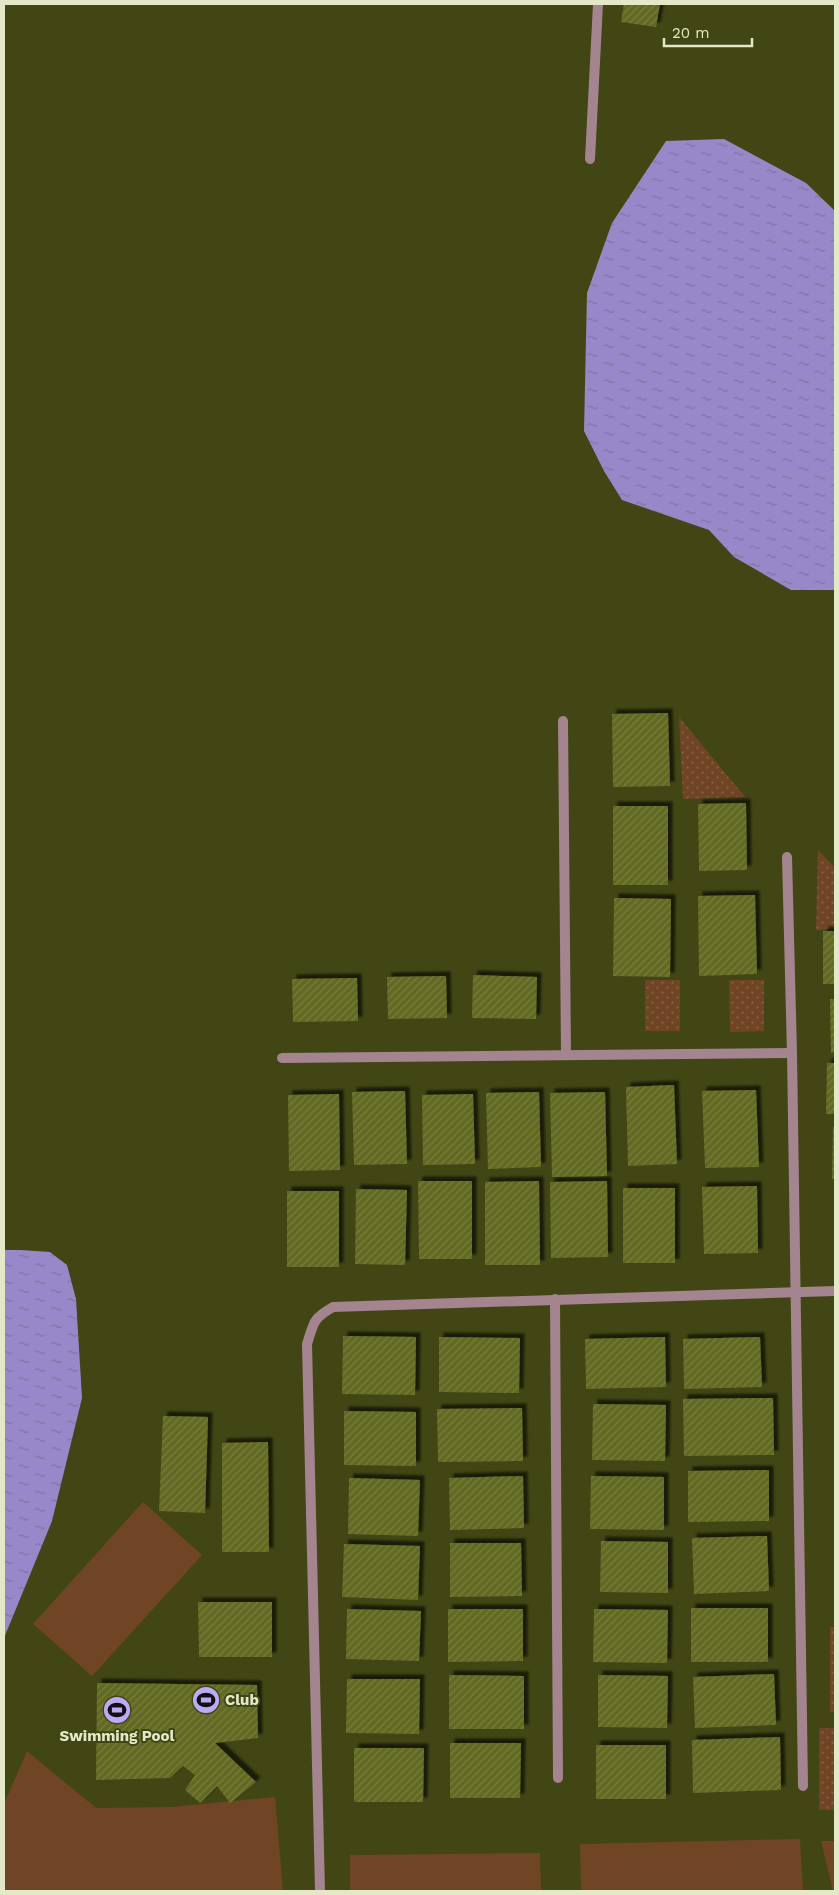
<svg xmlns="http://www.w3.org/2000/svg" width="839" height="1895" viewBox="0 0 839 1895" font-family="'Work Sans',sans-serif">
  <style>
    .grass { fill: url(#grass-dots) }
    .park { fill: #704526 }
    .water { fill: url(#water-ripples) }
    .building { fill: url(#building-hatch); filter: url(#shadow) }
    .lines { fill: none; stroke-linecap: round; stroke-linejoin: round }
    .street { stroke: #a3848f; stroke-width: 10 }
    .labels { text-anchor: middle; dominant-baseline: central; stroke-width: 4; stroke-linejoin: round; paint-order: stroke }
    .poi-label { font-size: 15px; font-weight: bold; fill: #e3e8c7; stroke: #414614; text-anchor: start }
  </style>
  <defs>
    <pattern id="grass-dots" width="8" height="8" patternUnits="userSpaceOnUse" patternTransform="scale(1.25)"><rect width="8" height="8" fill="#704526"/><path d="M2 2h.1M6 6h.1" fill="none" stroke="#846044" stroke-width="1.8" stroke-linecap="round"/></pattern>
    <pattern id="water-ripples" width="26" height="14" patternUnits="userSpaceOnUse" patternTransform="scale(1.25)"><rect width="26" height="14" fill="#9888c9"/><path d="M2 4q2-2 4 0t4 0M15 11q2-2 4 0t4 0" fill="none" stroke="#7f749f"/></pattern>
    <pattern id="building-hatch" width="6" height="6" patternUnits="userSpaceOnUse" patternTransform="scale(1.25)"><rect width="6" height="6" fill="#626921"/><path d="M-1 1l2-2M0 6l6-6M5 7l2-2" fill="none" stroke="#787e40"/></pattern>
    <filter id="shadow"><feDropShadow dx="4.5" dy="-4.5" stdDeviation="1" flood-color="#0009"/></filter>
  </defs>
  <rect width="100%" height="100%" fill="#414614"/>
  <!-- grass -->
  <g class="grass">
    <path d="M679,717L745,797L683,799Z"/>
    <path d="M818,850L835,868V929L816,930Z"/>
    <rect x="645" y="980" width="35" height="51"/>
    <path d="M729,980H764V1031L730,1032Z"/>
    <rect x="830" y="1627" width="5" height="85"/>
    <rect x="819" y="1728" width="16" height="82"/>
  </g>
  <!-- park -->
  <g class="park">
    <path d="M143,1502L202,1555L92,1676L33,1624Z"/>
    <path d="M27,1751L96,1808L171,1807L275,1797L283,1891H4V1804Z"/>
    <path d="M800,1839L803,1891H581L580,1844Z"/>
    <path d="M821,1841H835V1891H833Z"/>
    <path d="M540,1853L541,1891H350V1855Z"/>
  </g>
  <!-- water -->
  <g class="water">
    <path d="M724,139L806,183L835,211V589L834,590H791L734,557L709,530L622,500L604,471L584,431L587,293L612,223L666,141Z"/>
    <path d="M4,1250H20L50,1252L67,1265L76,1299L82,1398L52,1521L4,1638Z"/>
  </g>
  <!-- building -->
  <g class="building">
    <path d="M624,4H660L656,27L621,22Z"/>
    <path d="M668,713L670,786L613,787L612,714Z"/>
    <path d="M746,803L747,870L699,871L698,804Z"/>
    <rect x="613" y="806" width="55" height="79"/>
    <path d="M755,895L757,974L699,976L698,896Z"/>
    <path d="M614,898L671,899L670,977L613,976Z"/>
    <rect x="823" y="931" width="12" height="53"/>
    <path d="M473,975L537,977L536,1019L472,1018Z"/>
    <path d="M446,976L447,1018L388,1019L387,977Z"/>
    <path d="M357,978L358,1021L293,1022L292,979Z"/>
    <path d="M830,999H835V1052L831,1053Z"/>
    <path d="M827,1063H835V1114H826Z"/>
    <path d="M674,1085L677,1164L628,1166L626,1087Z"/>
    <path d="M756,1090L759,1167L705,1168L702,1091Z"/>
    <path d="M405,1091L407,1164L354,1165L352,1092Z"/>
    <path d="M539,1092L541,1167L488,1169L486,1093Z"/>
    <path d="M605,1092L607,1176L552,1177L550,1093Z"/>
    <path d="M339,1094L340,1170L289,1171L288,1095Z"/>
    <path d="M473,1094L475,1164L423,1165L422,1095Z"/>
    <path d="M833,1127H835V1179H832Z"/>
    <path d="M418,1181H472V1259H419Z"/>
    <path d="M539,1181L540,1265H485V1182Z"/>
    <path d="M607,1181L608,1257L551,1258L550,1182Z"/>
    <path d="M757,1186L758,1253L704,1254L702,1187Z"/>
    <rect x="623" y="1188" width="52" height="75"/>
    <path d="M356,1189L407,1190L405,1265L355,1264Z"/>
    <rect x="287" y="1191" width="52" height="76"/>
    <path d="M343,1336L416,1337L415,1395L342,1394Z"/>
    <path d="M439,1337L520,1338L519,1393L439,1392Z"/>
    <path d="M665,1337L666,1387L586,1389L585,1339Z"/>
    <path d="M760,1337L762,1387L684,1389L683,1339Z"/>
    <path d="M773,1398L774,1455L684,1456L683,1399Z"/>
    <path d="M593,1404L666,1405L665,1461L592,1460Z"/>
    <path d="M522,1408L523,1461L438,1462L437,1409Z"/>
    <path d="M344,1411L416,1412V1466L344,1465Z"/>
    <path d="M163,1416L208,1417L205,1513L159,1511Z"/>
    <path d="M268,1442L269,1552H222V1443Z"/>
    <path d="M769,1470V1521L688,1522V1471Z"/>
    <path d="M523,1476L524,1528L450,1530L449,1478Z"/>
    <path d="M591,1476L664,1477V1530L590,1529Z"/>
    <path d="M349,1478L420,1480L418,1536L348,1534Z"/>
    <path d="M767,1536L769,1591L694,1594L692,1538Z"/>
    <path d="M601,1541L668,1542V1593L600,1592Z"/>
    <path d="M450,1543H521L522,1596L450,1597Z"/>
    <path d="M344,1544L420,1546L418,1600L342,1597Z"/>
    <path d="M198,1602H272V1657H199Z"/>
    <rect x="691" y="1608" width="77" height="54"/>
    <path d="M347,1609L421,1611L419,1661L346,1659Z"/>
    <path d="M448,1609H523V1661L448,1662Z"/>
    <path d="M594,1609L668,1610L667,1663L593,1662Z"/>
    <path d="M774,1674L776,1725L695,1728L693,1677Z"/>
    <path d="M449,1675L524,1676V1729H449Z"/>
    <path d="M598,1675L668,1676L667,1728L598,1727Z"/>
    <path d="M347,1679H420L419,1734L346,1733Z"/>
    <path d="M97,1683L257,1685L258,1738L215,1743L256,1782L230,1803L217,1786L200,1803L185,1790L195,1775L183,1766L170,1778L96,1780Z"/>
    <path d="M780,1737L781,1790L693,1793L692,1740Z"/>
    <path d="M450,1743H521L520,1798H450Z"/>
    <rect x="596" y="1745" width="70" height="54"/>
    <path d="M354,1748H424L423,1802H354Z"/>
  </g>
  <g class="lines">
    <!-- street -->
    <g class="street">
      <path d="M590,159L598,4"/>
      <path d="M563,721L566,1055"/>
      <path d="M787,857L792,1053L803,1786"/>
      <path d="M282,1058L792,1053"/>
      <path d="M555,1299L558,1778"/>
      <path d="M320,1891L307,1344C314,1323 312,1319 333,1307L835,1291"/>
    </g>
  </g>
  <!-- icons -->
  <defs>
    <symbol id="stadium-disc" viewBox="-11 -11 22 22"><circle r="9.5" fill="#bcaaf6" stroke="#414614"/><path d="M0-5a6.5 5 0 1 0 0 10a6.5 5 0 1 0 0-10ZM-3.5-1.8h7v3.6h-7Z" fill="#111"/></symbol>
  </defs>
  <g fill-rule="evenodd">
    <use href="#stadium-disc" x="190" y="1684" width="32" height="32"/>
    <use href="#stadium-disc" x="101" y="1694" width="32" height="32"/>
  </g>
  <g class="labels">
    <!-- poi labels -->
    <g class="poi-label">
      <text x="225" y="1700">Club</text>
      <text x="117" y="1736" text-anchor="middle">Swimming Pool</text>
    </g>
  </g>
  <!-- border -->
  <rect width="839" height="1895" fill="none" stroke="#e3e8c7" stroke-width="10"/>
  <!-- scale -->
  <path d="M664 38v8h88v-8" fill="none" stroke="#e3e8c7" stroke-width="2.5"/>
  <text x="672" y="38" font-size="15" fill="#e3e8c7" stroke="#414614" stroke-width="4" paint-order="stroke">20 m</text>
</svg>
